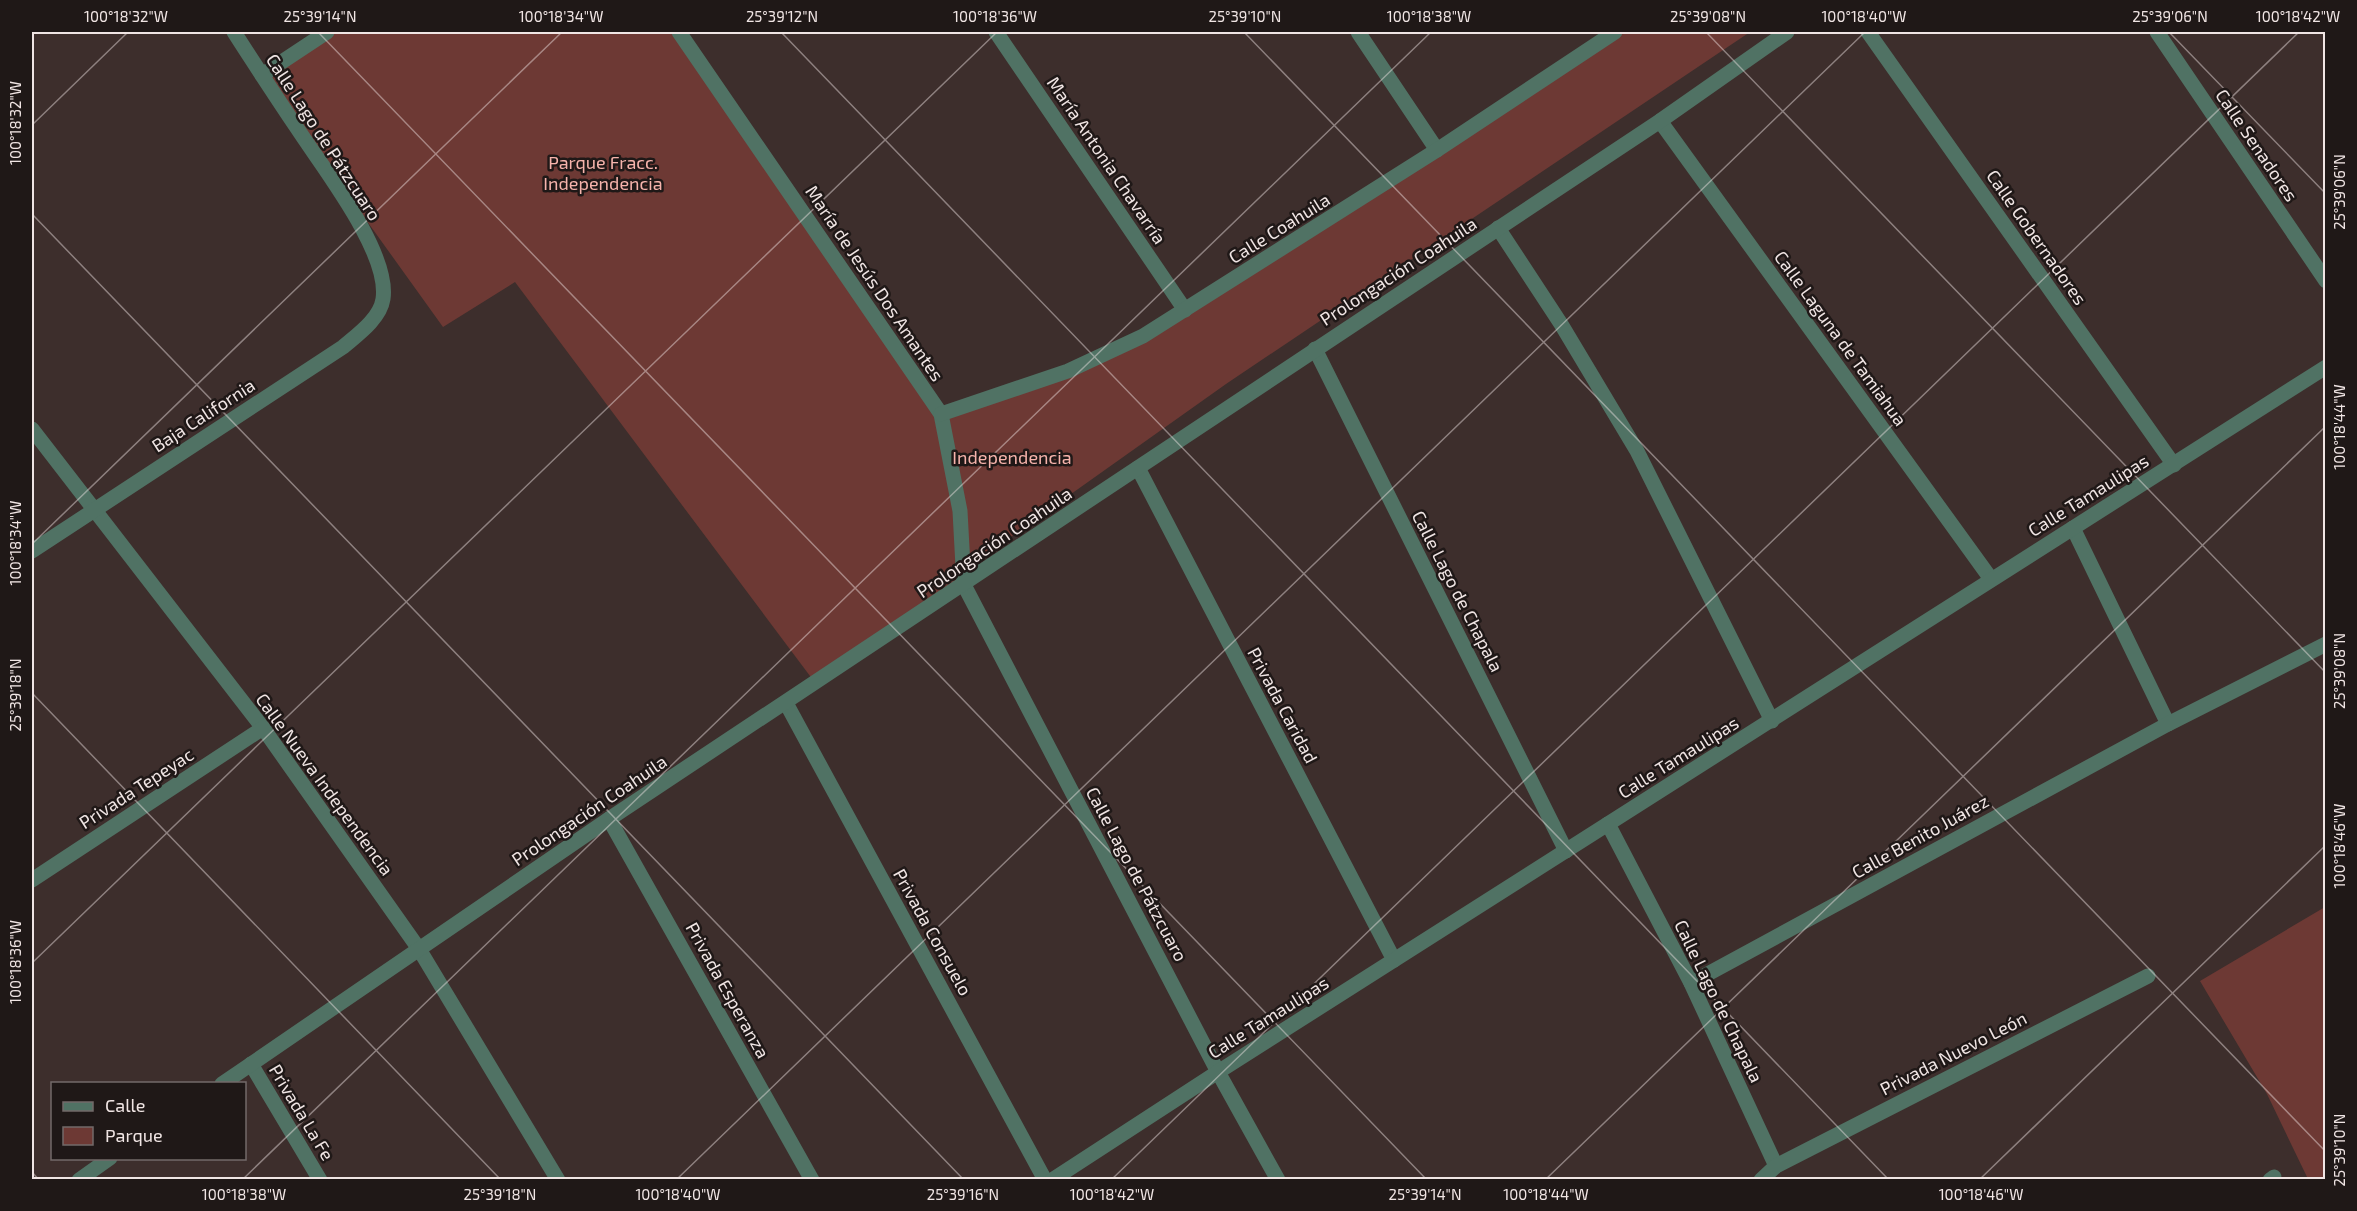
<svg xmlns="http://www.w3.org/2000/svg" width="2357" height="1211" viewBox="0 0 2357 1211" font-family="'Exo 2',sans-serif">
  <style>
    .green { fill: #6d3934 }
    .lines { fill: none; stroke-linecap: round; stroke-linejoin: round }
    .minor { stroke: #507264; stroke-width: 15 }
    .ticks { fill: none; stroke: #f0e5e4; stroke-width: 1.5; stroke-opacity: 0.45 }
    .labels { text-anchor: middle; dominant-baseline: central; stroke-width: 5; stroke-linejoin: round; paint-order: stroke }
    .street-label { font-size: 18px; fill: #f0e5e4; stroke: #1f1817 }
    .park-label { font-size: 18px; fill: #f7b4ac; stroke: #1f1817 }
    .neatline { fill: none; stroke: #f0e5e4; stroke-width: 2 }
    .ticks-label { font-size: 15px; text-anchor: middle; fill: #f0e5e4 }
  </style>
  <rect width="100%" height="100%" fill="#3d2e2c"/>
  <!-- green -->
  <g class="green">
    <path d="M327,32H679L942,414L1068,371L1185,310L1613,32H1750L1226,384L964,570V585L816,684L515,282L443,327L262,75Z"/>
    <path d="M2325,907V1179H2308L2267,1094L2200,981Z"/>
  </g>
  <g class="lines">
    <!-- minor -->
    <g class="minor">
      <path d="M679,32L941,414L960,511L964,585L1218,1072L1278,1180"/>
      <path d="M996,32L1185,310"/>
      <path d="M1358,32L1437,150"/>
      <path d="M1868,32L2174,465"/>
      <path d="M2157,32L2326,281"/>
      <path d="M262,75L327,32"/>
      <path d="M1660,121L1991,579"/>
      <path d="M1498,228L1561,324L1637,451L1772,721"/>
      <path d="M1315,349L1566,851"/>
      <path d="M941,414L1068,371L1143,336L1437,150L1615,32"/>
      <path d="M32,429L263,728L419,949L558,1180"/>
      <path d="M1138,468L1394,960"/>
      <path d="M2073,528L2168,724"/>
      <path d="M32,551L343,347C357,335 380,319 383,299C390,253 324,169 299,131C277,98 255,65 234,32"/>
      <path d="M786,703L1045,1180"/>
      <path d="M609,819L812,1180"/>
      <path d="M1608,824L1691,983L1776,1166"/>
      <path d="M32,880L263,728"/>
      <path d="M1691,983L2168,724L2326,644"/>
      <path d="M251,1064L320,1180"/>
      <path d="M222,1084L609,819L1660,121L1787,32"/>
      <path d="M79,1180L110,1158"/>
      <path d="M1052,1180L1218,1072L2326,367"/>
      <path d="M1761,1180L1776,1166L2148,976"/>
      <path d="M2270,1180L2274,1177"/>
    </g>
  </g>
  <!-- ticks -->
  <path class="ticks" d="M318,32L1427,1180M781,32L1889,1180M1244,32L2326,1152M1706,32L2326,673M2169,32L2326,194M32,125L128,32M32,214L964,1180M32,544L562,32M32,693L501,1180M32,963L997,32M32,1172L39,1180M242,1180L1431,32M676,1180L1865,32M1111,1180L2299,32M1545,1180L2326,426M1979,1180L2326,845"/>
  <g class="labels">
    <!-- street labels -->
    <g class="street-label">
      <text transform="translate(324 137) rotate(57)">Calle Lago de Pátzcuaro</text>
      <text transform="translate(2257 145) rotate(56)">Calle Senadores</text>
      <text transform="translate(1107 160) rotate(56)">María Antonia Chavarría</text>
      <text transform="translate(1279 228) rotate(-32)">Calle Coahuila</text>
      <text transform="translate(2037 237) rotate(55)">Calle Gobernadores</text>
      <text transform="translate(1398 271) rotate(-33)">Prolongación Coahuila</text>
      <text transform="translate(875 283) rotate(56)">María de Jesús Dos Amantes</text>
      <text transform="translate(1841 338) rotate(54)">Calle Laguna de Tamiahua</text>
      <text transform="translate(203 415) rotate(-33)">Baja California</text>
      <text transform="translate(2088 495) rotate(-32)">Calle Tamaulipas</text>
      <text transform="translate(994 542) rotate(-34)">Prolongación Coahuila</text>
      <text transform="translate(1458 591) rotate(63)">Calle Lago de Chapala</text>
      <text transform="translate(1283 705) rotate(62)">Privada Caridad</text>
      <text transform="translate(1678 757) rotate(-32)">Calle Tamaulipas</text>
      <text transform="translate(325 784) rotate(54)">Calle Nueva Independencia</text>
      <text transform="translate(136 788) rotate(-33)">Privada Tepeyac</text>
      <text transform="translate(589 810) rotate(-34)">Prolongación Coahuila</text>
      <text transform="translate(1920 836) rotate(-29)">Calle Benito Juárez</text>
      <text transform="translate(1137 874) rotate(62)">Calle Lago de Pátzcuaro</text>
      <text transform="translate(933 932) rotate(61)">Privada Consuelo</text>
      <text transform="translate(728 990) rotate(61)">Privada Esperanza</text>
      <text transform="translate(1719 1001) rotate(64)">Calle Lago de Chapala</text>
      <text transform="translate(1268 1017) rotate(-32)">Calle Tamaulipas</text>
      <text transform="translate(1953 1053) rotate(-27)">Privada Nuevo León</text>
      <text transform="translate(302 1112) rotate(59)">Privada La Fe</text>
    </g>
    <!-- park labels -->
    <g class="park-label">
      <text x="603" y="162">Parque Fracc.<tspan x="603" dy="21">Independencia</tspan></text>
      <text x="1012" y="457">Independencia</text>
    </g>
  </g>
  <!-- border -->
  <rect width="2357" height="1211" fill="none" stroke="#1f1817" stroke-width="66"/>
  <!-- legend -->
  <rect x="51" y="1082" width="195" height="78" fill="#1f1817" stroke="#736a69" stroke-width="1.5"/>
  <rect x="63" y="1102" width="30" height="9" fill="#507264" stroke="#736a69" stroke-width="1.5"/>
  <text x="105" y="1112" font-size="18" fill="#f0e5e4">Calle</text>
  <rect x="63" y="1127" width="30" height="18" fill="#6d3934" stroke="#736a69" stroke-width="1.5"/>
  <text x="105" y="1142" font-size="18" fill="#f0e5e4">Parque</text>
  <rect x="33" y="33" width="2291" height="1145" class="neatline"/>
  <g class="ticks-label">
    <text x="126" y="22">100°18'32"W</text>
    <text x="320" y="22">25°39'14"N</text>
    <text x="561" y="22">100°18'34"W</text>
    <text x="782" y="22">25°39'12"N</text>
    <text x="995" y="22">100°18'36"W</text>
    <text x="1245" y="22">25°39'10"N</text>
    <text x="1429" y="22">100°18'38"W</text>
    <text x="1708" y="22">25°39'08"N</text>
    <text x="1864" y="22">100°18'40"W</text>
    <text x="2170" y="22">25°39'06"N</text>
    <text x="2298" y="22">100°18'42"W</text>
    <text transform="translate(16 123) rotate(-90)" y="5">100°18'32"W</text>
    <text transform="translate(2340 192) rotate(-90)" y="5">25°39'06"N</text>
    <text transform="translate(2340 427) rotate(-90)" y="5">100°18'44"W</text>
    <text transform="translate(16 543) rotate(-90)" y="5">100°18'34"W</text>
    <text transform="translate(2340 671) rotate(-90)" y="5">25°39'08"N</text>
    <text transform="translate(16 695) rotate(-90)" y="5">25°39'18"N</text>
    <text transform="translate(2340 846) rotate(-90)" y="5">100°18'46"W</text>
    <text transform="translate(16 962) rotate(-90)" y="5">100°18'36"W</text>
    <text transform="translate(2340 1150) rotate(-90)" y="5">25°39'10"N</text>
    <text x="244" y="1200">100°18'38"W</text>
    <text x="500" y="1200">25°39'18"N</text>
    <text x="678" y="1200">100°18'40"W</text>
    <text x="963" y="1200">25°39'16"N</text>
    <text x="1112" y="1200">100°18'42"W</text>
    <text x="1425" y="1200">25°39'14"N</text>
    <text x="1546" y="1200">100°18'44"W</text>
    <text x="1981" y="1200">100°18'46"W</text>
  </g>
</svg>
